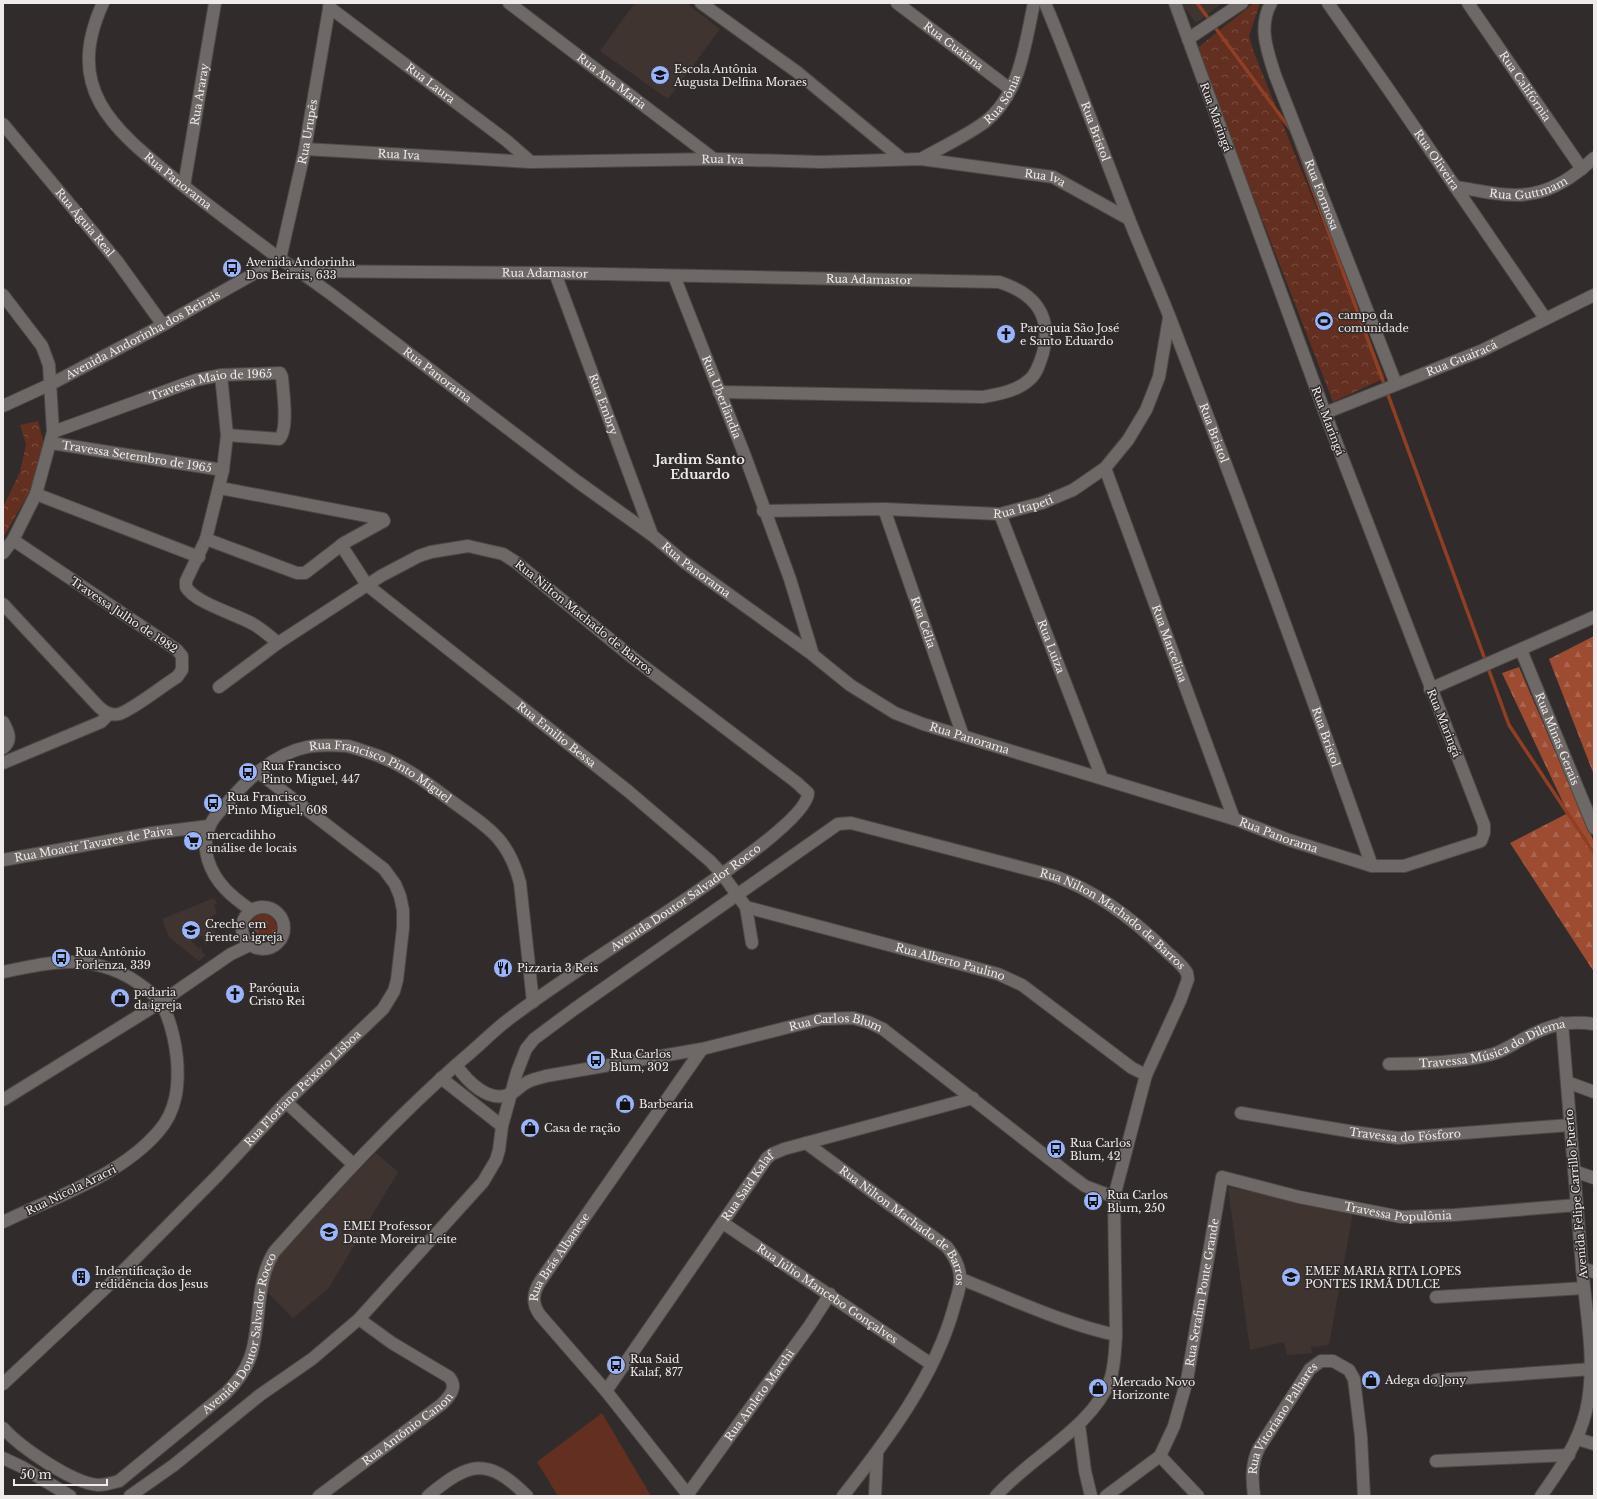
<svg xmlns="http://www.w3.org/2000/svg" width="1597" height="1499" viewBox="0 0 1597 1499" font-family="'Libre Baskerville',serif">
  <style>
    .built { fill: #403431 }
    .green { fill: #622f20 }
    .forest { fill: url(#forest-firs) }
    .park { fill: url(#park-crowns) }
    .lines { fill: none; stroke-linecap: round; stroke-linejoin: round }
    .stream { stroke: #903f25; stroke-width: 3.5 }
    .minor-casing { stroke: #4c4847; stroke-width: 14 }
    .minor { stroke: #6e6866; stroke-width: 12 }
    .labels { text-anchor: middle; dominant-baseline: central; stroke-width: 3; stroke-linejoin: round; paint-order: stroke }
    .street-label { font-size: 11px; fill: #eeebea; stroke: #312c2b }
    .poi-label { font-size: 11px; fill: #eeebea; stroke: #312c2b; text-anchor: start }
    .quarter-label { font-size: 13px; font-weight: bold; fill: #eeebea; stroke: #312c2b }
  </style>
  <defs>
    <pattern id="forest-firs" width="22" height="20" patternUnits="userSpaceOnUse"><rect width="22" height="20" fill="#9d4b31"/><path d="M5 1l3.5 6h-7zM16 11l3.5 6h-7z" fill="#ab654f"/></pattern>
    <pattern id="park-crowns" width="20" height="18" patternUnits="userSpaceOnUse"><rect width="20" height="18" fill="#622f20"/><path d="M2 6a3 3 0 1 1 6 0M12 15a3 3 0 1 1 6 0" fill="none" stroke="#794d41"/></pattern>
  </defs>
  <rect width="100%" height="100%" fill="#312c2b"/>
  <!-- built -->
  <g class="built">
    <path d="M635,3H686L720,29L668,99L600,51Z"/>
    <path d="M1181,3H1222L1196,23Z"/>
    <path d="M214,898L217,904L214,905L217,914L212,916L217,929L215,930L218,938L205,944L202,936L191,941L199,949L201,948L202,952L206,955L199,961L169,937L162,919Z"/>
    <path d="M376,1153L398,1172L328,1289L293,1318L264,1289L275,1264L289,1240L304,1224Z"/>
    <path d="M1228,1187L1353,1212L1329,1345L1311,1347L1312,1353L1287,1355L1284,1342L1250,1350Z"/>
  </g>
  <!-- green -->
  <path class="green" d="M602,1413L651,1496H558L537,1462Z"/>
  <!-- forest -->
  <g class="forest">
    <path d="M1594,636V775L1549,659Z"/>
    <path d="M1519,667L1594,842V972L1510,843L1568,813L1502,673Z"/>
  </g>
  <!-- park -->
  <g class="park">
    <path d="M1254,3H1260L1249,36L1253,50L1385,378L1333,402L1196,49Z"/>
    <path d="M38,421L44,444L36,481L3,538V507L20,472L26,444L20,425Z"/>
    <path d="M255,913L271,915L278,927L272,937H261L250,926Z"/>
  </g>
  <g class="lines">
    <!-- stream -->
    <path class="stream" d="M1197,3L1291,130L1509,725L1594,853"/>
    <defs>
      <g id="minor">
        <path id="s1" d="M103,3C63,90 114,129 176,180C210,207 245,233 280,259L299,271L331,294L578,482L652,535L684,562L813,655L850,685L895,713L923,724L1234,819L1289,840L1372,866H1404L1481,841L1484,833V825L1325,413L1175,3"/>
        <path id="s2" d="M509,3L714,159"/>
        <path d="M701,3L797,72L901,158"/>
        <path id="s3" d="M897,3L1010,89"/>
        <path id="s4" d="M1045,3C1075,75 1101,147 1129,219C1142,252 1157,285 1170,318C1240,499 1307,682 1372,866"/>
        <path id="s5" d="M1271,3C1258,27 1267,50 1275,75L1396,384"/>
        <path id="s6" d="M1328,3L1389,90L1545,318"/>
        <path id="s7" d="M1468,3L1582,169"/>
        <path id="s8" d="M329,7L507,141L531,162"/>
        <path d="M1188,39L1242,3"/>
        <path id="s9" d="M3,124L117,261L163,325"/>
        <path id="s10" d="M305,149L531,162L714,159L821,162L921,159L1053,177L1129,219"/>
        <path id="s11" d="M921,159C942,147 966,136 985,122C1020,95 1025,44 1034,3"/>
        <path id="s12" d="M184,186L215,3"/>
        <path id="s13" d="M1455,187C1479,190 1509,199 1534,193C1556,189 1578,173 1594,158"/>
        <path id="s14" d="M299,271L555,273L999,282C1034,293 1053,315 1043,353C1040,362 1037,374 1029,380C1017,391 999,394 983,397L719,392"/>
        <path id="s15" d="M555,273L652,535"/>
        <path id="s16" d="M674,276L745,456L790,579L813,655"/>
        <path d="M3,295L42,346L49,365L53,432L36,494L13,540L3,553"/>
        <path d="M221,375L227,435L223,470L206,539L186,581V587C195,603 236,614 253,624C262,629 270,636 278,643"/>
        <path id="s17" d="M3,406L51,384L163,325L280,259L305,149L330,3"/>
        <path id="s18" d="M1325,413L1483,350L1594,295"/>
        <path id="s19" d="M53,432L196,380L221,375L280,373L282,377C283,391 289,430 279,439L227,435"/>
        <path id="s20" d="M51,443L223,470"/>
        <path id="s21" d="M1105,468L1234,819"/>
        <path d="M36,494L199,557"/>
        <path id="s22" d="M884,509L963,736"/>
        <path id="s23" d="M763,511L884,509L1000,514L1042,503L1073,490L1105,468L1128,440L1146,410L1159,377L1169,318"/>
        <path id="s24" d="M1000,514L1102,778"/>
        <path d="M206,539L297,573H305L344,543L384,521L383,519L220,488"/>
        <path id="s25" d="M341,545L367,585L628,791L710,861L722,874L746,907L998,974L1022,985L1132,1068L1146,1075"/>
        <path d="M3,604L99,707C104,712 112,716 119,714C134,709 162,686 177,677L182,670V656L177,650L13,540"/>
        <path id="s26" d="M1521,650L1594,828"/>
        <path d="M1430,689L1594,617"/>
        <path d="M3,722C8,731 13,740 3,748"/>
        <path d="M3,763L101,722L109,714"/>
        <path id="s27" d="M3,860L152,833L209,826"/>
        <circle cx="263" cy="928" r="21"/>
        <path d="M746,907L752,943"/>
        <path id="s28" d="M251,910C232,897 215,883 208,860C205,850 205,838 209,828C211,821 218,813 223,808C244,782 273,754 307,747C320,744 334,745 347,746C353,747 360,750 367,752C400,762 423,780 450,800C487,827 508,837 520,883L533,1002"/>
        <path d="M3,972C25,968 50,961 72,962C101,963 124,971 146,989C151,993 159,998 162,1004C170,1020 175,1040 177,1059C179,1085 177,1111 158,1132C120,1176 55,1197 3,1222"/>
        <path id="s29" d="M1389,1064C1418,1064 1466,1062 1493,1054C1503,1051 1512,1045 1521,1040C1547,1026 1564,1020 1594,1024"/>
        <path id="s30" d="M456,1065C467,1081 489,1104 510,1094C516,1092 520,1086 526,1083C532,1079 540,1078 546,1076L702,1049L821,1019L853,1018L868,1022L883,1029L1070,1175L1085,1186L1114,1197"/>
        <path d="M441,1078L502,1126"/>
        <path d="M1567,1082L1594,1092"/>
        <path d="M3,1100L161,1002L231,954L250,945"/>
        <path d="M286,1102L353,1164"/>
        <path id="s31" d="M1241,1113L1354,1132L1398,1138L1570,1125"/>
        <path id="s32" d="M806,1143L947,1247C954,1256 961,1269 960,1281C960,1290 956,1299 954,1307C935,1377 887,1440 843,1496"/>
        <path d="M1574,1171L1594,1178"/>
        <path id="s33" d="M723,1223L931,1364"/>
        <path d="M1582,1268L1594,1272"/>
        <path d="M961,1279C1010,1298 1064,1324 1116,1335"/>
        <path d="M1436,1297L1584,1288"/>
        <path d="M1436,1380L1592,1369"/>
        <path id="s34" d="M3,1384L113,1281L218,1175L286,1102L383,1009L394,991L397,980L403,928V910L400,896L395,884L384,869L258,772"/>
        <path id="s35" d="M606,1391L767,1158L772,1154L784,1149L973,1098"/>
        <path d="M1079,1425L1085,1471L1091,1496"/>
        <path id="s36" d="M3,1428C20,1447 72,1483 98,1485C105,1485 112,1483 119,1481L226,1393C236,1383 245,1372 250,1358C262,1325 254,1285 274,1252C334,1185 395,1118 463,1059C479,1046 493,1031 509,1019C566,976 627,939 686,899C709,883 808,818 808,793L796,782L633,658L517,563L503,554L468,546L431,552L419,556L381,576L278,643L219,687"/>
        <path d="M1578,1439L1594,1444"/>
        <path d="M1160,1456L1198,1496"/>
        <path d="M3,1458L22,1467L70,1496"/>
        <path d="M1436,1461L1569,1455"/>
        <path id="s37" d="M688,1494L810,1325L830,1294"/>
        <path id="s38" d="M130,1496L174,1465L260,1395L312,1359L359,1319L483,1182L496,1160L499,1150L502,1126L517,1072L526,1049L534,1039L573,1010L838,824L851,823L1054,876C1097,891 1133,919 1166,951C1173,958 1182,964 1187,973L1188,979L1180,1001L1146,1075L1114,1197L1116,1335C1115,1350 1115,1366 1110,1380C1093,1427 1029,1458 996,1496"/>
        <path id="s39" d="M319,1496L442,1404C450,1396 458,1387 449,1377L392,1343L359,1319"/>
        <path d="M428,1496C469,1462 487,1456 527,1496"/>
        <path id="s40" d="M689,1496L606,1391L540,1315C531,1303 533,1292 541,1280L702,1049"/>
        <path d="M875,1496L877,1453"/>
        <path id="s41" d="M1106,1496L1160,1456L1174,1426L1187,1380L1222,1177L1299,1197L1401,1217L1454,1215L1577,1205"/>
        <path id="s42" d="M1254,1496C1252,1479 1251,1464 1259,1448L1310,1369L1321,1361H1333L1349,1370L1354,1379L1361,1437L1364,1496"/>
        <path d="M1541,1496C1560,1469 1578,1444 1586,1411C1597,1363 1586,1315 1582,1267C1575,1186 1569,1104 1562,1023"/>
      </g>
    </defs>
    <!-- minor casing -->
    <use href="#minor" class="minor-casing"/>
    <!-- minor -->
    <use href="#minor" class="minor"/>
  </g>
  <!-- icons -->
  <defs>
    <symbol id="school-disc" viewBox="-11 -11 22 22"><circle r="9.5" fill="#9bb5fd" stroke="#312c2b"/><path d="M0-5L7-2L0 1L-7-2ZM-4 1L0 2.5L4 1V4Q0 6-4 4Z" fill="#111"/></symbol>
    <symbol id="bus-disc" viewBox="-11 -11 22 22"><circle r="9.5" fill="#9bb5fd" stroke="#312c2b"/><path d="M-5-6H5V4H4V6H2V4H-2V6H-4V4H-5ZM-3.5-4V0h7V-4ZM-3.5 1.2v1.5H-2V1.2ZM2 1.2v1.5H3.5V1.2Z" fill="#111"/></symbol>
    <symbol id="stadium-disc" viewBox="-11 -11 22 22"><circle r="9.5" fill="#9bb5fd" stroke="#312c2b"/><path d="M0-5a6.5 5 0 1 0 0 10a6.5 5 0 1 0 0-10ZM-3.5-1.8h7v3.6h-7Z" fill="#111"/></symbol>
    <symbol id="church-disc" viewBox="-11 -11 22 22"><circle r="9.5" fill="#9bb5fd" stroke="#312c2b"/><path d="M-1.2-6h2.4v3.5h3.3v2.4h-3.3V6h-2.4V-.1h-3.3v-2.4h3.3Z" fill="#111"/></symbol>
    <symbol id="supermarket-disc" viewBox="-11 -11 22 22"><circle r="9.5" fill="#9bb5fd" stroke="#312c2b"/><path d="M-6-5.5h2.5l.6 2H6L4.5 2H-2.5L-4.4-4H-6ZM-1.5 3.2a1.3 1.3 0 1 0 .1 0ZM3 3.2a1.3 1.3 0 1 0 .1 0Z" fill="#111"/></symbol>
    <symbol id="restaurant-disc" viewBox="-11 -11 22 22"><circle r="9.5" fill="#9bb5fd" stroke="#312c2b"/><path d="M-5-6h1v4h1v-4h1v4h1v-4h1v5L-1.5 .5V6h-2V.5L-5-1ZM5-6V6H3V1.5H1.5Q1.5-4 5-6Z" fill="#111"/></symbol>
    <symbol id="shop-disc" viewBox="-11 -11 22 22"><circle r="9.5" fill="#9bb5fd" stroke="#312c2b"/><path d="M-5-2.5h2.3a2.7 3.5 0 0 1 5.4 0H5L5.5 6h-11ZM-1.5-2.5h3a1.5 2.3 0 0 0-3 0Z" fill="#111"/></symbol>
    <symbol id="building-disc" viewBox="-11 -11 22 22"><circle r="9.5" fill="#9bb5fd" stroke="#312c2b"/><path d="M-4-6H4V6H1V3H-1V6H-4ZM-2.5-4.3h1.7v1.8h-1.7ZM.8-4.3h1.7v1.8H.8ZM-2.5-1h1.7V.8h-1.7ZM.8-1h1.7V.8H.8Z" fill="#111"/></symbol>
  </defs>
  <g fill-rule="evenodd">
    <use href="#school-disc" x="649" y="64" width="22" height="22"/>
    <use href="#bus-disc" x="221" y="257" width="22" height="22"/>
    <use href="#stadium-disc" x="1313" y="310" width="22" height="22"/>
    <use href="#church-disc" x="995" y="323" width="22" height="22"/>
    <use href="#bus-disc" x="237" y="761" width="22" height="22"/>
    <use href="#bus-disc" x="202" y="792" width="22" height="22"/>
    <use href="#supermarket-disc" x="182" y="830" width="22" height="22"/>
    <use href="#school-disc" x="180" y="919" width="22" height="22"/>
    <use href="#bus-disc" x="50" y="947" width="22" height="22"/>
    <use href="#restaurant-disc" x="492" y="957" width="22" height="22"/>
    <use href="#church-disc" x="224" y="983" width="22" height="22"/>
    <use href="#shop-disc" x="109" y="987" width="22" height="22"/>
    <use href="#bus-disc" x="585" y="1049" width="22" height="22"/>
    <use href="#shop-disc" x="614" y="1093" width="22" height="22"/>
    <use href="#shop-disc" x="519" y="1117" width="22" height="22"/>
    <use href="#bus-disc" x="1045" y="1138" width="22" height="22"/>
    <use href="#bus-disc" x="1082" y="1190" width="22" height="22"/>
    <use href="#school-disc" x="318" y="1221" width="22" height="22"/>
    <use href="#building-disc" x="70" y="1266" width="22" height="22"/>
    <use href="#school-disc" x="1280" y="1266" width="22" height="22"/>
    <use href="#bus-disc" x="605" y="1354" width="22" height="22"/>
    <use href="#shop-disc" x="1360" y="1369" width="22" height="22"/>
    <use href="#shop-disc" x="1087" y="1377" width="22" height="22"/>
  </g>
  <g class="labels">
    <!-- street labels -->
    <g class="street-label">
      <text stroke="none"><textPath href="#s3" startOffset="71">Rua Guaiana</textPath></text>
      <text stroke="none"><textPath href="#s2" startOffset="129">Rua Ana Maria</textPath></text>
      <text stroke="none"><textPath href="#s8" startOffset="127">Rua Laura</textPath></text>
      <text stroke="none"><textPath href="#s7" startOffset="101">Rua Califórnia</textPath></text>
      <text stroke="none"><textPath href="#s12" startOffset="93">Rua Araray</textPath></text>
      <text stroke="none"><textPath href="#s11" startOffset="103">Rua Sônia</textPath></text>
      <text transform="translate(1216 117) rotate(70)">Rua Maringá</text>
      <text stroke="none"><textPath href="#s4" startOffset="138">Rua Bristol</textPath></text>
      <text stroke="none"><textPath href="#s17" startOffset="444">Rua Urupês</textPath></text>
      <text stroke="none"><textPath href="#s10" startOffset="94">Rua Iva</textPath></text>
      <text stroke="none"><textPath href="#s10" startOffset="418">Rua Iva</textPath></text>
      <text stroke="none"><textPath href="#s6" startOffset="191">Rua Oliveira</textPath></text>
      <text stroke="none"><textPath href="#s10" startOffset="742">Rua Iva</textPath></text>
      <text stroke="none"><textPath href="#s1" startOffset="215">Rua Panorama</textPath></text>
      <text stroke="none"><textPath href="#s13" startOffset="75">Rua Guttmam</textPath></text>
      <text stroke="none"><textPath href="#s5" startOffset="203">Rua Formosa</textPath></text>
      <text stroke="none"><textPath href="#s9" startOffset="128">Rua Águia Real</textPath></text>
      <text stroke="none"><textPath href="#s14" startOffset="246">Rua Adamastor</textPath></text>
      <text stroke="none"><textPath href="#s14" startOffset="570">Rua Adamastor</textPath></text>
      <text stroke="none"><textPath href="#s17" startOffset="157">Avenida Andorinha dos Beirais</textPath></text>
      <text stroke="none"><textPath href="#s18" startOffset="147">Rua Guairacá</textPath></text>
      <text stroke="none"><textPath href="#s1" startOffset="539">Rua Panorama</textPath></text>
      <text stroke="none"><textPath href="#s19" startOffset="166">Travessa Maio de 1965</textPath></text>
      <text stroke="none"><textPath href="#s16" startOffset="130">Rua Uberlândia</textPath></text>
      <text stroke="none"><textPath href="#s15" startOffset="140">Rua Embry</textPath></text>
      <text transform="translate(1328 421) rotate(69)">Rua Maringá</text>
      <text stroke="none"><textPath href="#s4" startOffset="462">Rua Bristol</textPath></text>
      <text stroke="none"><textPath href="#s20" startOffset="87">Travessa Setembro de 1965</textPath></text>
      <text stroke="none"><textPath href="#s23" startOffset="261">Rua Itapeti</textPath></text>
      <text stroke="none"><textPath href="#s1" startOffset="863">Rua Panorama</textPath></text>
      <text transform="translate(124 615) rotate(34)">Travessa Julho de 1982</text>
      <text transform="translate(584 617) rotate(39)">Rua Nilton Machado de Barros</text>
      <text stroke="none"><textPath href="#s22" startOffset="120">Rua Célia</textPath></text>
      <text stroke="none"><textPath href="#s21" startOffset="187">Rua Marcelina</textPath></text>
      <text stroke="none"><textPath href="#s24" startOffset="142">Rua Luiza</textPath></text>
      <text transform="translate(1444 723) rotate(68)">Rua Maringá</text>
      <text stroke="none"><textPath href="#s25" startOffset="289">Rua Emilio Bessa</textPath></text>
      <text stroke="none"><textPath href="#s4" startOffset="786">Rua Bristol</textPath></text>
      <text stroke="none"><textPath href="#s1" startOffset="1187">Rua Panorama</textPath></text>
      <text stroke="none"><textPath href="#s26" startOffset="96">Rua Minas Gerais</textPath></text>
      <text stroke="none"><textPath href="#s28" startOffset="310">Rua Francisco Pinto Miguel</textPath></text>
      <text stroke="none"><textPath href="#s1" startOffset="1511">Rua Panorama</textPath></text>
      <text stroke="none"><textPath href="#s27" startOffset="92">Rua Moacir Tavares de Paiva</textPath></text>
      <text stroke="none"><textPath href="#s36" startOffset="970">Avenida Doutor Salvador Rocco</textPath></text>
      <text stroke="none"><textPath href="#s38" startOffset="1296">Rua Nilton Machado de Barros</textPath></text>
      <text stroke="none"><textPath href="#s25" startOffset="758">Rua Alberto Paulino</textPath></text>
      <text stroke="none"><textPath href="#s30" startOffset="403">Rua Carlos Blum</textPath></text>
      <text stroke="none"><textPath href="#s29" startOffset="107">Travessa Música do Dilema</textPath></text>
      <text stroke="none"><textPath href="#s34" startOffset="421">Rua Floriano Peixoto Lisboa</textPath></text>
      <text stroke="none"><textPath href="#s31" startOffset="166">Travessa do Fósforo</textPath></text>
      <text stroke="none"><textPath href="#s35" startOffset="249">Rua Said Kalaf</textPath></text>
      <text transform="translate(71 1190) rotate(-26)">Rua Nicola Aracri</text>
      <text transform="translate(1576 1194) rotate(-95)">Avenida Felipe Carrillo Puerto</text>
      <text stroke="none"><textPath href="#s41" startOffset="534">Travessa Populônia</textPath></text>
      <text stroke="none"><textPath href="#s32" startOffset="130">Rua Nilton Machado de Barros</textPath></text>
      <text stroke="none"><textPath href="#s40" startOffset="301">Rua Brás Albanese</textPath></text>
      <text stroke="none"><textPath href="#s33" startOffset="126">Rua Júlio Mancebo Gonçalves</textPath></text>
      <text stroke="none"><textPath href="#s41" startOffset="237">Rua Serafim Ponte Grande</textPath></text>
      <text stroke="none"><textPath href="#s36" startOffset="333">Avenida Doutor Salvador Rocco</textPath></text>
      <text stroke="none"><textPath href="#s37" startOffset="122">Rua Amleto Marchi</textPath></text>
      <text stroke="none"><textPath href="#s42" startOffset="86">Rua Vitoriano Palhares</textPath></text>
      <text stroke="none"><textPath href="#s39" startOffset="111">Rua Antônio Canon</textPath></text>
    </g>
    <!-- poi labels -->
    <g class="poi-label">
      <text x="674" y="69">Escola Antônia<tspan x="674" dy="13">Augusta Delfina Moraes</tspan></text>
      <text x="246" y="262">Avenida Andorinha<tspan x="246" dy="13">Dos Beirais, 633</tspan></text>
      <text x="1338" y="315">campo da<tspan x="1338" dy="13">comunidade</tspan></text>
      <text x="1020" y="328">Paroquia São José<tspan x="1020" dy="13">e Santo Eduardo</tspan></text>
      <text x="262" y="766">Rua Francisco<tspan x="262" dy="13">Pinto Miguel, 447</tspan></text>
      <text x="227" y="797">Rua Francisco<tspan x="227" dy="13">Pinto Miguel, 608</tspan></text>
      <text x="207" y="835">mercadihho<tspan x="207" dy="13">análise de locais</tspan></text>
      <text x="205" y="924">Creche em<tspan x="205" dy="13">frente a igreja</tspan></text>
      <text x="75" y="952">Rua Antônio<tspan x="75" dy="13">Forlenza, 339</tspan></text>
      <text x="517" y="968">Pizzaria 3 Reis</text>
      <text x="249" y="988">Paróquia<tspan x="249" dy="13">Cristo Rei</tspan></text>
      <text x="134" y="992">padaria<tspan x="134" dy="13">da igreja</tspan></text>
      <text x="610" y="1054">Rua Carlos<tspan x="610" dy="13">Blum, 302</tspan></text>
      <text x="639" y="1104">Barbearia</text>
      <text x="544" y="1128">Casa de ração</text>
      <text x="1070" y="1143">Rua Carlos<tspan x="1070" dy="13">Blum, 42</tspan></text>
      <text x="1107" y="1195">Rua Carlos<tspan x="1107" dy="13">Blum, 250</tspan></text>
      <text x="343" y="1226">EMEI Professor<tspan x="343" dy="13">Dante Moreira Leite</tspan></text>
      <text x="95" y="1271">Indentificação de<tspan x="95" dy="13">redidẽncia dos Jesus</tspan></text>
      <text x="1305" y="1271">EMEF MARIA RITA LOPES<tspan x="1305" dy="13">PONTES IRMÃ DULCE</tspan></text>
      <text x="630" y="1359">Rua Said<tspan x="630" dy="13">Kalaf, 877</tspan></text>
      <text x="1385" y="1380">Adega do Jony</text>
      <text x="1112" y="1382">Mercado Novo<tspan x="1112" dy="13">Horizonte</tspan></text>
    </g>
    <!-- quarter labels -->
    <g class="quarter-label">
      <text x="700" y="459">Jardim Santo<tspan x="700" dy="15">Eduardo</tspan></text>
    </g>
  </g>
  <!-- border -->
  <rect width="1597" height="1499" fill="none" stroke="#eeebea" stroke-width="8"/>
  <!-- scale -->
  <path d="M14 1479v6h93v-6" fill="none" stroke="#eeebea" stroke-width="2"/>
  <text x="20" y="1479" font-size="12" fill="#eeebea" stroke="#312c2b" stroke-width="3" paint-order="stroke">50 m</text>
</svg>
